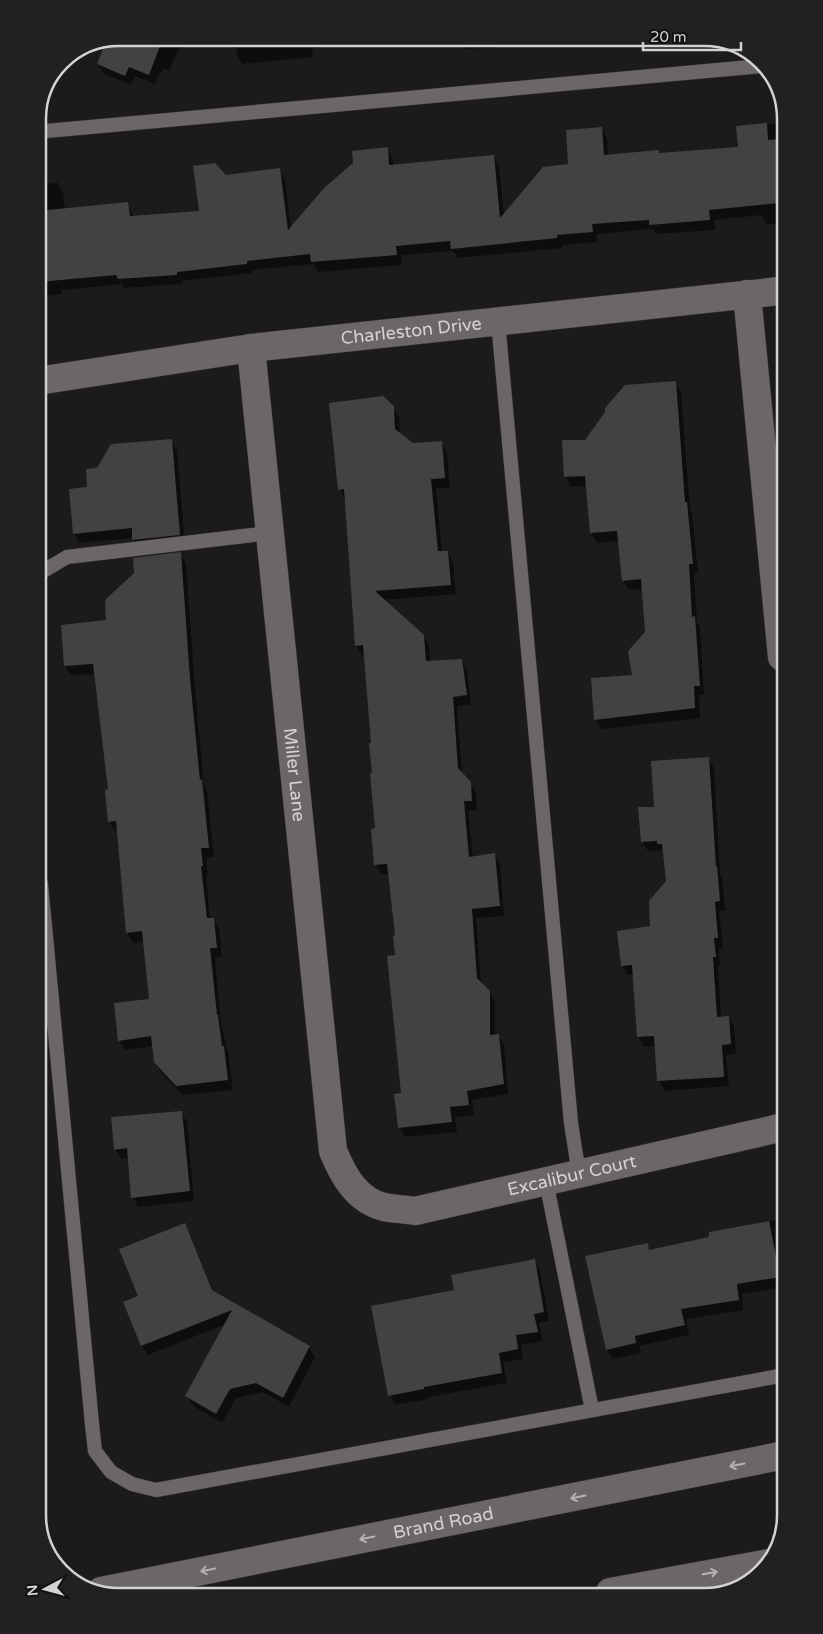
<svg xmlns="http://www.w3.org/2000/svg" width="823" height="1634" viewBox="0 0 823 1634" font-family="'Varela Round',sans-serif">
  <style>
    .shadow { fill: #0007 }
    .building { fill: #444144 }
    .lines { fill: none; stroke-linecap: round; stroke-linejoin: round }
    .lane-casing { stroke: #383638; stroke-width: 15 }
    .street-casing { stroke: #383638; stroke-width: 29 }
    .secondary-casing { stroke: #383638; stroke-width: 29 }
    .lane { stroke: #6a666a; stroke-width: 14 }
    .street { stroke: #6a666a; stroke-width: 28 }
    .secondary { stroke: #6a666a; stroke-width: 28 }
    .oneway { stroke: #b4b2b4 }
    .labels { text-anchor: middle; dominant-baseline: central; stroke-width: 5; stroke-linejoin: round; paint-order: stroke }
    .street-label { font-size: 18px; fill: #d4d2d4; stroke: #131113 }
    .rim { fill: none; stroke: #d4d2d4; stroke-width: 2.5 }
  </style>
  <rect width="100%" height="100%" fill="#1c1a1c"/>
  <!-- shadow -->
  <g class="shadow">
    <path d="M119,38H184L169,71L163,68L162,73L160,72L155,84L135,76L131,85L104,74L98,64L106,43Z"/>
    <path d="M235,38H316V47L312,50L313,57L242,64L237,54Z"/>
    <path d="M403,38H516L496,39V47L467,49L462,41L407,46Z"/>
    <path d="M599,38H657V41L603,46Z"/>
    <path d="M780,123V223L767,225L762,215L714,220L715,230L656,234L653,229L597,234V242L562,245V248L458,258L453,251L401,255L402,265L318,272L313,264L252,270V273L182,281V284L124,288L122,284L62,290V294L38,296V185L57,182L63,192L65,209L127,204L134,217L200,212L225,176L279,170L285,180L291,228L387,149L393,159V165L493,156L499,166L504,216L570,165L601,129L607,138L608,156L658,151L660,155L739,148L737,127Z"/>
    <path d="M675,383L681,392L690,509L692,513L698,573H694L697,622L700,627L704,695H699L700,718L601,729L596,719L634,676L646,633L643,589L629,590L623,581L620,541L597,543L591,533L587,486L571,487L566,477L563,441H586Z"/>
    <path d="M393,407L399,417L400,434L413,444L441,442L447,452L450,488H436L442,552H447L453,562L456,594L384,600L423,635L429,646L430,662L462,660L467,670L471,705L457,706L462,775L470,783L476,793L477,810L468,811L473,858L494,855L500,864L504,916L476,918L481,984L489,992L495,1002V1036L498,1035L504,1045L508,1094L472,1100L474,1115L455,1117L457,1132L405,1137L400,1128L402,1094L396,937L390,874H381L376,865V830L372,744L365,655H362L356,645L345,499L340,489Z"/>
    <path d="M171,441L177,450L185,545L139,550L133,538L79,543L74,533L88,488L97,469Z"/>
    <path d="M180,554L186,563L195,689L204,785L207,791L214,857L206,858L208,875H206L210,919H213L219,929L222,957L215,958L221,1023L229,1057L233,1090L182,1095L161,1072L155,1062L154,1046L125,1050L119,1040L151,1000L144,941L133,943L127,933L118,831H115L109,822V791L96,674L70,675L65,665L107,622Z"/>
    <path d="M708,758L714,768L720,874L722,877L725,911H719L723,948H719L720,966H718L721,1018L728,1017L734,1027L736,1054L726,1055L729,1086L664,1091L659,1081L656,1046L644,1047L638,1037L634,975H628L622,965L652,927L667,882L663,850L648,851L642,841L655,808Z"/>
    <path d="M181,1112L187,1122L194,1201L138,1207L133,1197L129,1158L121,1159L115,1149Z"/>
    <path d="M784,1218L785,1287L742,1294L743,1310L686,1319L689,1335L639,1346L641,1353L613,1359L607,1350L647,1244L651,1251L710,1238V1233Z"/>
    <path d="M184,1224L190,1234L213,1292L309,1347L315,1357L289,1407L263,1392L236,1398L222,1423L193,1406L187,1396L226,1324L148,1355L142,1346L125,1303L140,1297Z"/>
    <path d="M534,1261L540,1271L549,1321L539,1323L543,1341L521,1345L523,1359L503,1362L507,1383L428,1397L429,1399L395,1405L390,1395L455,1291Z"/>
  </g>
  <!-- building -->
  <g class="building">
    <path d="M119,38H163L149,75L129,67L125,76L97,64L105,44Z"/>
    <path d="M767,123L768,140L780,139V203L709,210L710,220L649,225V220L592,224L593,232L557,235V238L451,249L450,241L396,246L397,255L311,262L310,254L247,261V264L177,272V275L118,279L116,275L38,282V211L128,202L130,216L199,211L193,166L215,163L226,175L280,168L288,230L325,187L353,163L352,151L388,147L389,165L494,155L500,218L543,167L568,164L566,130L602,127L604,155L659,150V153L738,147L736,126Z"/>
    <path d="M676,381L685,502H687L693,564H689L692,617L695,616L700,686H694L695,708L594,720L591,678L632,675L628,651L645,632L641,579L622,581L617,531L590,533L585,476L564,477L562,440H585L605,412V408L625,385Z"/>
    <path d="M383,396L394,406L395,429L413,443L442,441L445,478L431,479L438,551H448L451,585L375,591L424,635L426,661L462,659L467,695L453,697L458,768L471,782L472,801H464L469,857L495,853L500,906L472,909L477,978L490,991V1035L499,1034L504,1084L467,1091L469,1105L450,1107L452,1122L398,1128L394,1094L401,1093L387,956L395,955L393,936L395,935L387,864L374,865L371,829L375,828L370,773H372L369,743H371L363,645L355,646L344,489L338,490L329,403Z"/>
    <path d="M172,439L180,535L132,540V528L73,534L69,489L87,487L86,469L97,468L111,444Z"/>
    <path d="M181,552L190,679L200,780L202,779L209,848H201L203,866H201L207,918H214L217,948H210L217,1015H218L222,1046H224L228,1080L176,1086L154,1062L151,1036L118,1041L114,1003L149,999L142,931L126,933L116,821L108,822L105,790L108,789L93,664L64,666L61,625L106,620L105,600L134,573L133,558Z"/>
    <path d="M709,757L716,866H717L720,901L715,902L718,938H714L716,957H713L717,1017L729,1016L731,1044L722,1045L724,1077L657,1081L654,1036L637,1037L632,965L621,966L617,931L650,926L649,901L666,881L662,844H657V841L641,842L638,807H654L651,761Z"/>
    <path d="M182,1111L190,1191L131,1198L127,1148L114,1150L111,1117Z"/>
    <path d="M769,1221L780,1277L737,1284L739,1300L681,1309L685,1325L635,1336L636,1343L606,1350L585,1256L648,1243L649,1250L709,1237V1232Z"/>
    <path d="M185,1223L212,1290L310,1346L283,1398L256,1383L230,1389L216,1414L185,1396L232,1310L141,1346L123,1302L138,1296L119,1249Z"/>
    <path d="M535,1259L544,1312L534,1314L538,1332L516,1335L518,1349L499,1353L502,1373L424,1387V1389L388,1396L371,1306L454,1290L451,1275Z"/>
  </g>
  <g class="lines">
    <defs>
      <g id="lane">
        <path d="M38,130L46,131L762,66"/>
        <path d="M498,321L571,1123L579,1174"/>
        <path d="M40,573L67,557L270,533"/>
        <path d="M41,884L92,1424L95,1451L111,1472L132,1484L156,1490L785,1375"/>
        <path d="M546,1181L592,1410"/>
      </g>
      <g id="street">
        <path d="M747,294L782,657"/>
        <path id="s1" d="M251,348L333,1151C343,1175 356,1200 384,1207C393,1209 404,1209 415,1211L784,1127"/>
        <path id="s2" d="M39,378L44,380L251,348L780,291"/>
      </g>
      <g id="secondary">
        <path id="s3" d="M101,1591L785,1455"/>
        <path d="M610,1592L769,1563"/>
      </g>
    </defs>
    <!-- lane casing -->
    <use href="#lane" class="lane-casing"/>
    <!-- street casing -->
    <use href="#street" class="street-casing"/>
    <!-- secondary casing -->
    <use href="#secondary" class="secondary-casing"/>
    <!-- lane -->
    <use href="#lane" class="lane"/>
    <!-- street -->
    <use href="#street" class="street"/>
    <!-- secondary -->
    <use href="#secondary" class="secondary"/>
  </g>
  <!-- one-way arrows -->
  <defs><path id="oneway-shaft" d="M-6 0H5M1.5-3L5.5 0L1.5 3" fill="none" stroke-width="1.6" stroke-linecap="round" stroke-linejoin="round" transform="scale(1.25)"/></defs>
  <g class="oneway">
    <use href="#oneway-shaft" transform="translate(737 1465) rotate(169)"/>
    <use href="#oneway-shaft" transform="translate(578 1497) rotate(169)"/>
    <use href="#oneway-shaft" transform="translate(367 1538) rotate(169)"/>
    <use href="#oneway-shaft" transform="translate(208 1570) rotate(169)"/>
    <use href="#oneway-shaft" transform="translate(710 1573) rotate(-10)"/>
  </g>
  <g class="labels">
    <!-- street labels -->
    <g class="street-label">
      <text stroke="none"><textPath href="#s2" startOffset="376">Charleston Drive</textPath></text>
      <text stroke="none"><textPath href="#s1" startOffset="429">Miller Lane</textPath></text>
      <text stroke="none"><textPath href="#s1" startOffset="1078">Excalibur Court</textPath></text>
      <text stroke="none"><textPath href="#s3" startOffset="349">Brand Road</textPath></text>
    </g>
  </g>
  <!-- crop -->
  <path d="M0 0H823V1634H0ZM119 46H704A73 73 0 0 1 777 119V1515A73 73 0 0 1 704 1588H119A73 73 0 0 1 46 1515V119A73 73 0 0 1 119 46Z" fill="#222022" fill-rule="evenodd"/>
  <path class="rim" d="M119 46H704A73 73 0 0 1 777 119V1515A73 73 0 0 1 704 1588H119A73 73 0 0 1 46 1515V119A73 73 0 0 1 119 46Z"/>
  <!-- north arrow -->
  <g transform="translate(45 1589) rotate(264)" stroke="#131113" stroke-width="4" paint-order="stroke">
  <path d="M0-4L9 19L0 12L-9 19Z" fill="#d4d2d4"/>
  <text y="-8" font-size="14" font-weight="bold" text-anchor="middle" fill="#d4d2d4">N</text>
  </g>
  <!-- scale -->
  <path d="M643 42v8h98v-8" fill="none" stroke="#d4d2d4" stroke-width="2.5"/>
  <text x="650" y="42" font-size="15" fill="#d4d2d4" stroke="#131113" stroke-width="4" paint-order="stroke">20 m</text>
</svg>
